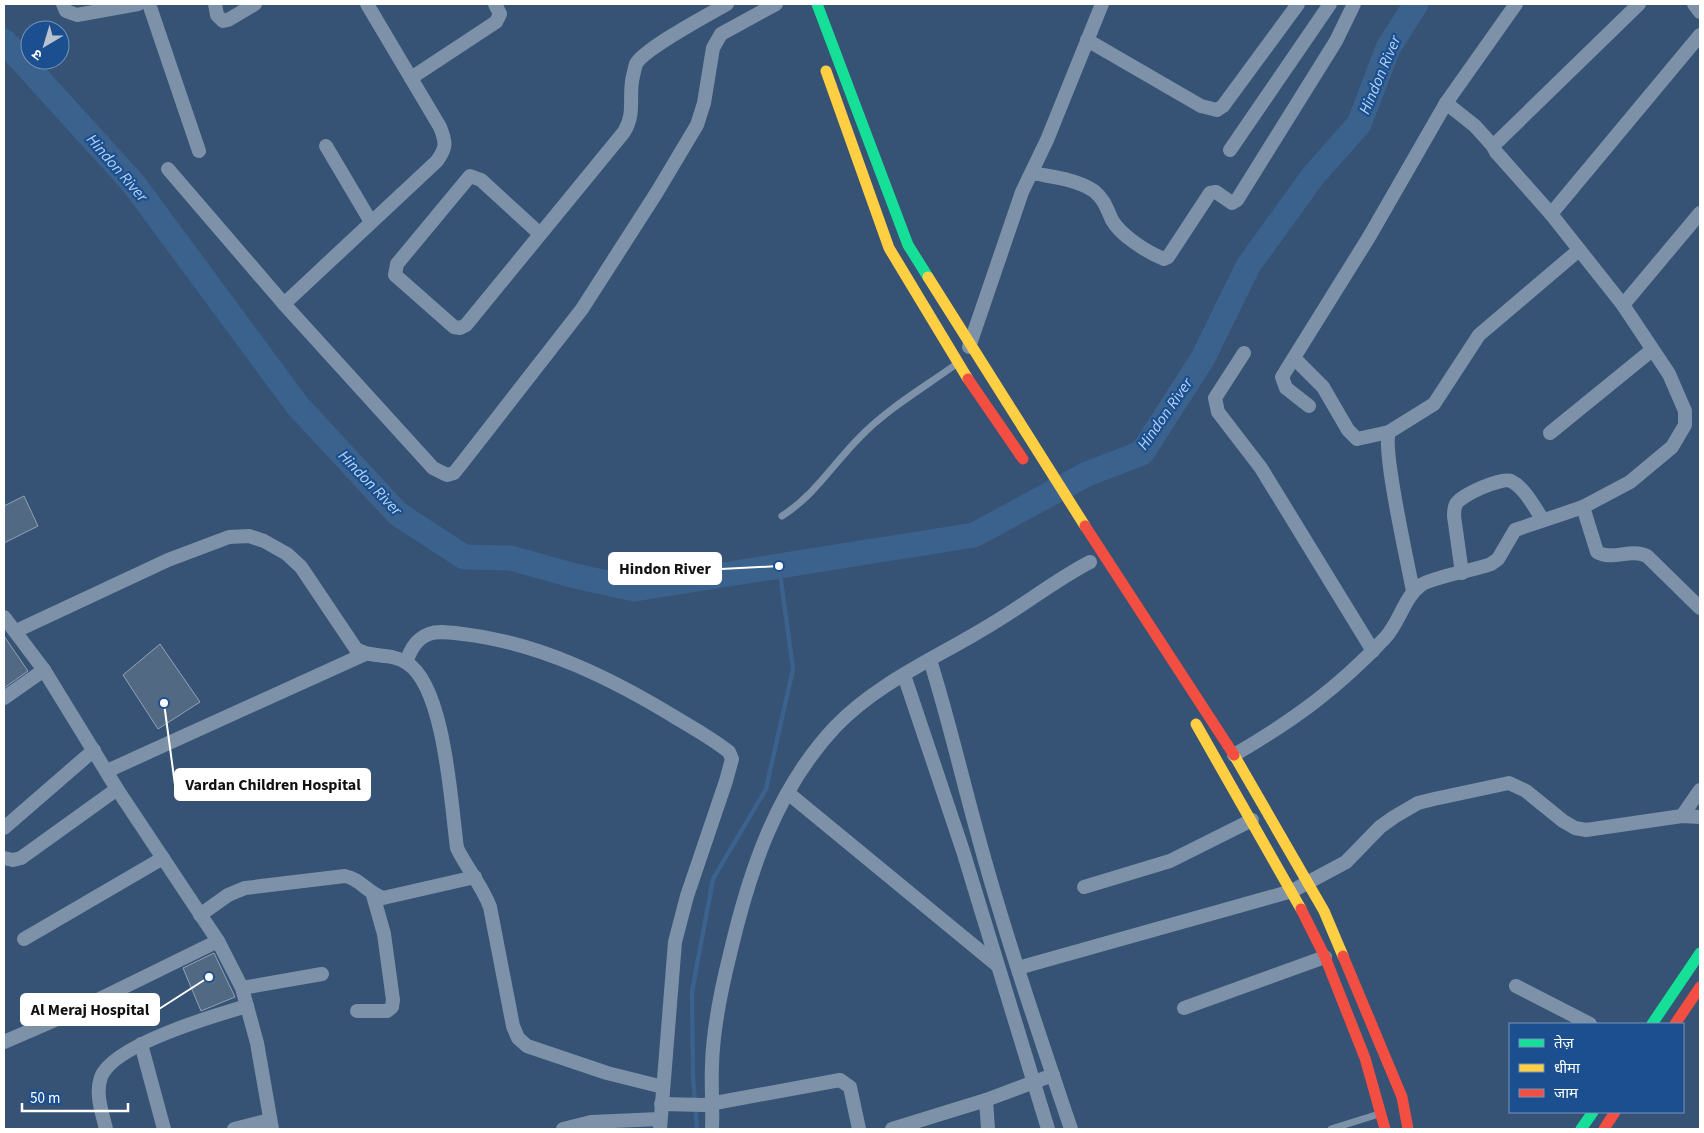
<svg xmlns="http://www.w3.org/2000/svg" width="1704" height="1133" viewBox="0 0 1704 1133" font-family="'Source Sans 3','Noto Sans Devanagari',sans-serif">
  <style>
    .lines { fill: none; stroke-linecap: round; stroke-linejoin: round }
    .stream { stroke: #3b618d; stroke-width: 4.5 }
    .river { stroke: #3b618d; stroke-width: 25 }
    .building { fill: #526984; stroke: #92a2b6 }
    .lane { stroke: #7d92a8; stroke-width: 7 }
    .street { stroke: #7d92a8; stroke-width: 14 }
    .fast { stroke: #16e098; stroke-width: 11 }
    .slow { stroke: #ffcf43; stroke-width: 11 }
    .jam { stroke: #f24e42; stroke-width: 11 }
    .labels { text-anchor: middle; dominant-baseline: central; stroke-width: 4.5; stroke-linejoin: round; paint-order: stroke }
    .water-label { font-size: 16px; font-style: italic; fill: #b5d3f5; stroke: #1b4f8f }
    .leader { fill: none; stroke: #fff; stroke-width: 2 }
    .callout-dot { fill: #fff; stroke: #1b4f8f; stroke-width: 2 }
    .callout { fill: #fff; stroke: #fff; stroke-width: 2 }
    .callout-label { font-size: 16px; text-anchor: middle; font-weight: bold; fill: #111 }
  </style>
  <rect width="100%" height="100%" fill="#365274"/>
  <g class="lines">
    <!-- stream -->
    <path class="stream" d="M697,1129L693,1076L692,992L713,879L766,789L793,669L779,566"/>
    <!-- river -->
    <path class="river" d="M4,41L133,183L297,405L398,514L464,557L511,558L575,576L635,589L974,535L1087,474L1142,453L1203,358L1248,266L1313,176L1359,124L1388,48L1416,4"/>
  </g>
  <!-- building -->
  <g class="building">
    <path d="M24,496L38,526L4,543V506Z"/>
    <path d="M4,636L28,671L4,688Z"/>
    <path d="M160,644L200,702L158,729L123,675Z"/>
    <path d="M214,953L235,997L201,1011L183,968Z"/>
  </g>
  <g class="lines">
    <!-- lane -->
    <g class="lane">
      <path d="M782,516C815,495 833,464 860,437C887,409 923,388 955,365"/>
      <path d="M1331,1129L1379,1114"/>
    </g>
    <!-- street -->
    <g class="street">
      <path d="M63,4L66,11L77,15L138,4"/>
      <path d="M149,4L199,151"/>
      <path d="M215,4L217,15L223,21L228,20L255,4"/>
      <path d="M1694,4L1700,12"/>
      <path d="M1087,40L1201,106L1217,110L1223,106L1298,4"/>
      <path d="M411,78L496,22L500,14L495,4"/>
      <path d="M1446,103L1475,126L1493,146"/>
      <path d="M326,146L371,222"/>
      <path d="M1230,150L1330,4"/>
      <path d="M168,169L284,304L433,468L447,475L454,473L462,463L582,309L657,192L697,125L704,103L713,48L721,34L776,4"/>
      <path d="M1032,173C1052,177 1077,179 1094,191C1104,199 1107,209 1112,220C1121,236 1147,252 1164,259L1168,257L1210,193L1216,192L1232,203L1237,200L1336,41L1354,4"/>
      <path d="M1551,214L1700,35"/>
      <path d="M540,234L481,180L470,176L397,264L395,275L454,327L460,328L466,325L624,132C636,113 628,96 633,76C634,72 635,67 636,64C645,48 708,15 727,4"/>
      <path d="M284,304L437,161C447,147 446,142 440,127L367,4"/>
      <path d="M1623,305L1700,213"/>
      <path d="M969,347L1022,192L1047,140L1102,4"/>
      <path d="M1244,353L1215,398L1218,412L1261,468L1373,651"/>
      <path d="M1294,358L1323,387L1348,430L1357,439L1389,432"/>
      <path d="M1309,406L1286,388L1282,377L1285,372L1369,237L1446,103L1516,4"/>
      <path d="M1550,433L1652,350"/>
      <path d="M1583,507L1597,552C1612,561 1630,548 1647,556L1700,608"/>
      <path d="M1462,573L1454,516C1454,512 1454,508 1456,504C1461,495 1501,477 1511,481C1525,488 1534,507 1543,520"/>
      <path d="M1413,591C1408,564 1382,450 1389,432L1434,404L1479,335L1579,250"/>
      <path d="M4,617L44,670L117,789L218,941L242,988L257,1043L272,1129"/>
      <path d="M16,631L168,560L229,537L249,536L264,541L287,554L301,567L356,649C372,659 390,652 407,663C445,687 451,804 457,848C467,869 482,885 490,907L513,1026L518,1038L527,1046L607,1073L663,1087"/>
      <path d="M930,660C948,717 961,774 977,832C1004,932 1038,1031 1071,1129"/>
      <path d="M406,662C411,649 416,639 429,634C439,630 453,633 463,634C540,643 613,679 678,719C695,729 713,739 729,752L732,759L726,781L687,896L675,942L660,1129"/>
      <path d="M904,675L963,851L1048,1129"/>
      <path d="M4,698L44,670"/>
      <path d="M1234,755C1294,720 1338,688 1385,638C1400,622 1404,597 1421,585C1435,576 1473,571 1491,564L1498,559L1515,530L1583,507L1630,482L1672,447L1685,425V411L1669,374L1623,305L1551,214L1496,152L1493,146L1639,4"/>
      <path d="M107,771L365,654"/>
      <path d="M788,793L997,965"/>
      <path d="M1682,816L1700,790"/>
      <path d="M4,828L94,750"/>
      <path d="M4,858L13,860L21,858L117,789"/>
      <path d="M1084,887L1170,861L1252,820"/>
      <path d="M200,915L228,895L245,888L345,876C360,879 368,893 383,898L475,877"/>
      <path d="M24,939L163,858"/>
      <path d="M1018,968L1292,891L1346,862L1380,827L1394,817L1418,803L1434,799L1509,783L1526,791L1563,821L1575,828L1586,830L1682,816L1700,817"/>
      <path d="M1516,986L1590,1024"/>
      <path d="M242,988L322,974"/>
      <path d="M1184,1008L1325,957"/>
      <path d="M357,1011H387L392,1007L393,1000L384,934L373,895"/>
      <path d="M4,1042L71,1013L218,941"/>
      <path d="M141,1044L164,1129"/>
      <path d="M986,1100L1053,1075"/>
      <path d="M661,1104L704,1105L840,1080L850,1087L859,1129"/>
      <path d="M106,1129C102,1112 95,1094 101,1077C113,1045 216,1015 247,1006"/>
      <path d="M234,1129L270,1120"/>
      <path d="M563,1129L591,1122L660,1119"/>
      <path d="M712,1129C713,1108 711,1086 712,1065C713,1028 721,990 730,954C749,872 776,790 835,727C879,681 941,656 995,622C1027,603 1057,579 1090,562"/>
      <path d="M892,1129L986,1100L988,1129"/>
    </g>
    <!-- fast -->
    <g class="fast">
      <path d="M817,4L908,245L928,277"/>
      <path d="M1652,1024L1700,953"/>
      <path d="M1581,1129L1593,1112"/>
    </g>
    <!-- slow -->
    <g class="slow">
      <path d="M826,71L889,248L968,379"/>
      <path d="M928,277L1085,526"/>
      <path d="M1196,724L1301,909"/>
      <path d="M1234,755L1324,911L1343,956"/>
    </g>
    <!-- jam -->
    <g class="jam">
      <path d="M968,379L1023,459"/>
      <path d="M1085,526L1234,755"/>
      <path d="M1301,909L1325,957L1365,1058L1385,1129"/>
      <path d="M1343,956L1402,1097L1408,1129"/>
      <path d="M1675,1024L1700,987"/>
      <path d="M1604,1129L1615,1112"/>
    </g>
  </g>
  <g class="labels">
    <!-- water labels -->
    <g class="water-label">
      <text transform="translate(1380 75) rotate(-67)">Hindon River</text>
      <text transform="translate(117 168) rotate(49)">Hindon River</text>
      <text transform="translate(1165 414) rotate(-55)">Hindon River</text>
      <text transform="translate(370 483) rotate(46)">Hindon River</text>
    </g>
  </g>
  <!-- callouts -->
  <path class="leader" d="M779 566L721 569M164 703L175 785M209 977L159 1009"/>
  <g class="callout-dot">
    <circle cx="779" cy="566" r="5"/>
    <circle cx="164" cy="703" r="5"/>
    <circle cx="209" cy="977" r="5"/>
  </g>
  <g class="callout">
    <rect x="609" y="553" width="112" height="31" rx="5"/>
    <rect x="175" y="769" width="195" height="31" rx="5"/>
    <rect x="21" y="994" width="138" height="31" rx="5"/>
  </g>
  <g class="callout-label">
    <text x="665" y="574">Hindon River</text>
    <text x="273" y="790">Vardan Children Hospital</text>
    <text x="90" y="1015">Al Meraj Hospital</text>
  </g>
  <!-- border -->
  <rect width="1704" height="1133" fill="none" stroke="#ffffff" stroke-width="10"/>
  <!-- legend -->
  <rect x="1509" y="1023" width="175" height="90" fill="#1b4f8f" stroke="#7695bc"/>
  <rect x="1519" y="1039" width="25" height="8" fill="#16e098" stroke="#7695bc"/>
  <text x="1554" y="1048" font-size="15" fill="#ffffff">तेज़</text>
  <rect x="1519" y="1064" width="25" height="8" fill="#ffcf43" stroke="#7695bc"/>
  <text x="1554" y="1073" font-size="15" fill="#ffffff">धीमा</text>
  <rect x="1519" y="1089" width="25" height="8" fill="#f24e42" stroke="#7695bc"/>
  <text x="1554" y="1098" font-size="15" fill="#ffffff">जाम</text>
  <!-- north arrow -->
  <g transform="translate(45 45) rotate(218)"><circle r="24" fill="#1b4f8f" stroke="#7695bc"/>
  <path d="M0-4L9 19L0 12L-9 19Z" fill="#b9c2ce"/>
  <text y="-8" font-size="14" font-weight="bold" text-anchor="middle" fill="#ffffff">उ</text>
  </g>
  <!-- scale -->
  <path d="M22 1103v8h106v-8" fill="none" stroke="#ffffff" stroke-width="2.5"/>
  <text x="30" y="1103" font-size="15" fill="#ffffff" stroke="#1b4f8f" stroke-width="4" paint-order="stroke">50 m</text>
</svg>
